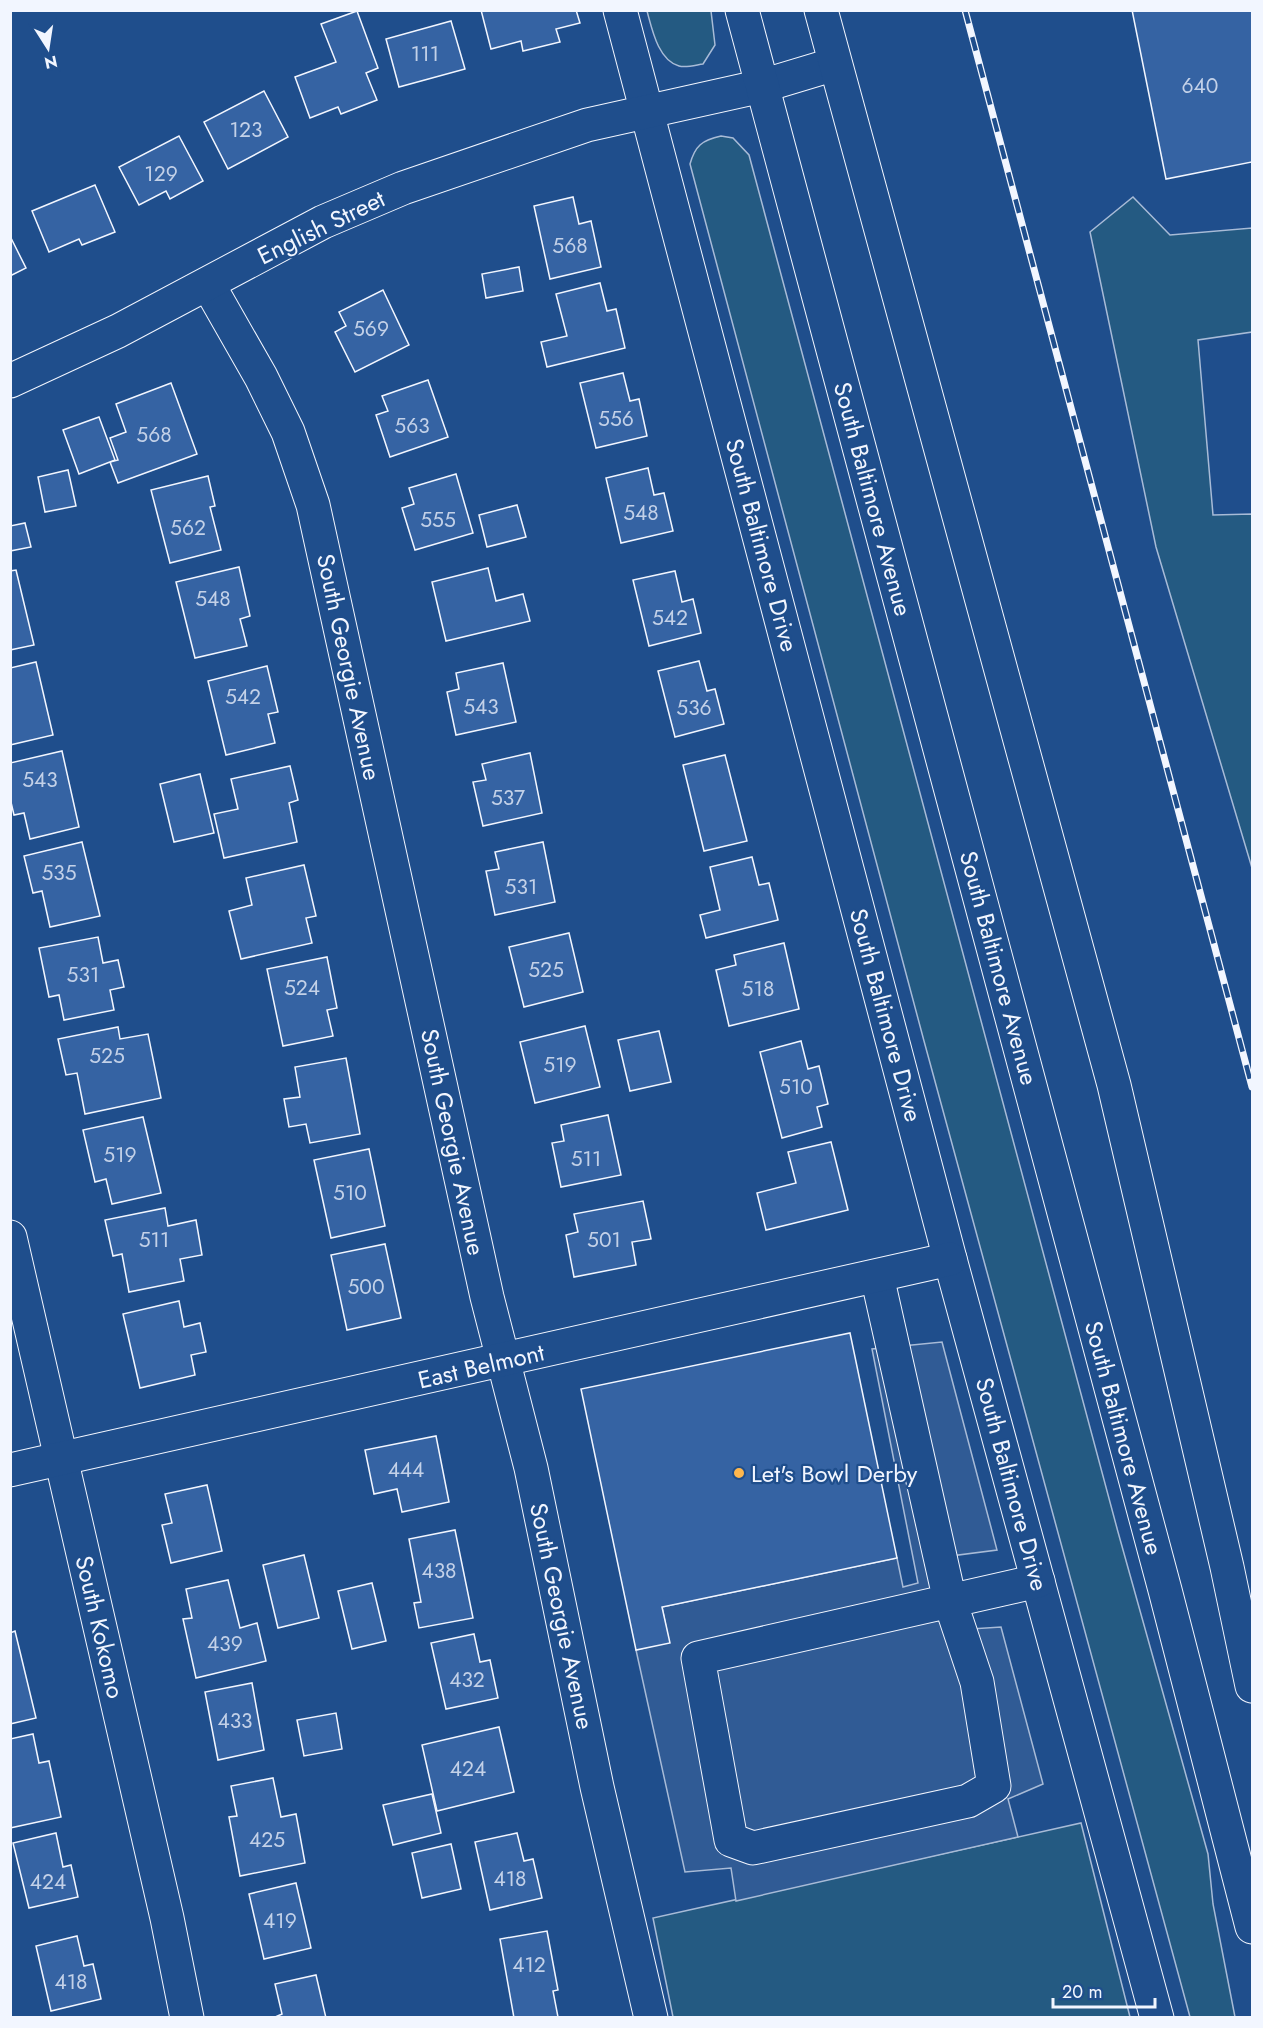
<svg xmlns="http://www.w3.org/2000/svg" width="1263" height="2028" viewBox="0 0 1263 2028" font-family="Jost,sans-serif">
  <style>
    .green { fill: #245a82; stroke: #a8bbd7; stroke-width: 1.5 }
    .parking { fill: #305b95; stroke: #a8bbd7; stroke-width: 1.5 }
    .building { fill: #3563a3; stroke: #f2f6ff; stroke-width: 1.5 }
    .lines { fill: none; stroke-linecap: round; stroke-linejoin: round }
    .minor-casing { stroke: #f2f6ff; stroke-width: 35 }
    .major-casing { stroke: #f2f6ff; stroke-width: 35 }
    .minor { stroke: #1f4e8c; stroke-width: 33 }
    .major { stroke: #1f4e8c; stroke-width: 33 }
    .rail-casing { stroke: #f2f6ff; stroke-width: 7 }
    .rail { stroke: #1f4e8c; stroke-width: 4.5; stroke-dasharray: 14; stroke-linecap: butt }
    .poi-dot { fill: #ffb74d; stroke: #1f4e8c; stroke-width: 2 }
    .labels { text-anchor: middle; dominant-baseline: central; stroke-width: 4.5; stroke-linejoin: round; paint-order: stroke }
    .number-label { font-size: 21px; fill: #c3d1e8 }
    .street-label { font-size: 24px; fill: #f2f6ff; stroke: #1f4e8c }
    .poi-label { font-size: 24px; fill: #f2f6ff; stroke: #1f4e8c; text-anchor: start }
  </style>
  <rect width="100%" height="100%" fill="#1f4e8c"/>
  <!-- green -->
  <g class="green">
    <path d="M647,11H711L715,45L703,64C696,65 686,68 679,66C658,60 652,29 647,11Z"/>
    <path d="M721,136L733,138L749,155L1118,1532L1208,1854L1213,1904L1235,2017H1190L924,1041L690,164C695,146 702,140 721,136Z"/>
    <path d="M1133,197L1170,235L1252,228V332L1198,340L1213,515L1252,514V868L1156,547L1090,232Z"/>
    <path d="M1081,1823L1130,2017H673L653,1918Z"/>
  </g>
  <!-- parking -->
  <path class="parking" d="M942,1342L997,1550L951,1556L971,1629L1001,1627L1043,1784L1008,1799L1018,1837L736,1901L731,1868L685,1872L636,1650L669,1642L662,1607L897,1558L903,1587L918,1583L872,1349Z"/>
  <!-- building -->
  <g class="building">
    <path d="M481,10H576L580,23L556,29L560,42L523,51L521,41L491,49Z"/>
    <path d="M1132,10H1252V162L1166,179Z"/>
    <path d="M357,11L378,68L366,73L377,100L341,114L338,107L310,118L295,77L336,62L321,24Z"/>
    <path d="M451,21L465,69L399,87L386,39Z"/>
    <path d="M264,91L288,137L228,169L204,122Z"/>
    <path d="M179,136L203,181L170,199L166,191L139,205L119,167Z"/>
    <path d="M95,185L115,232L82,245L79,239L49,252L32,211Z"/>
    <path d="M573,197L579,224L591,221L601,267L550,279L534,206Z"/>
    <path d="M10,236L26,268L10,276Z"/>
    <path d="M519,267L523,291L486,298L482,274Z"/>
    <path d="M600,283L607,311L616,309L625,348L547,367L541,342L567,336L556,294Z"/>
    <path d="M383,290L409,345L355,372L335,332L346,326L339,312Z"/>
    <path d="M623,373L630,401L639,399L647,436L596,448L580,383Z"/>
    <path d="M428,380L448,437L390,457L376,415L388,411L382,396Z"/>
    <path d="M171,383L197,454L118,483L110,462L118,460L110,438L126,432L116,404Z"/>
    <path d="M99,417L115,460L79,474L63,430Z"/>
    <path d="M648,468L654,495L664,493L673,531L621,543L606,478Z"/>
    <path d="M68,470L76,506L45,512L38,477Z"/>
    <path d="M456,474L473,533L415,550L402,508L414,504L409,488Z"/>
    <path d="M208,476L215,506L210,507L221,550L170,563L151,490Z"/>
    <path d="M517,505L526,537L487,547L479,515Z"/>
    <path d="M25,523L31,547L10,551V526Z"/>
    <path d="M239,567L250,616L240,619L247,646L195,658L176,582Z"/>
    <path d="M488,568L496,601L523,594L530,621L446,641L432,582Z"/>
    <path d="M16,570L34,645L10,650V571Z"/>
    <path d="M675,571L682,602L693,599L701,633L649,646L633,580Z"/>
    <path d="M699,661L707,691L715,689L724,724L675,737L658,671Z"/>
    <path d="M36,662L53,735L10,745V668Z"/>
    <path d="M503,663L516,722L456,735L447,692L459,689L456,673Z"/>
    <path d="M267,666L278,712L268,714L275,743L226,755L208,681Z"/>
    <path d="M62,751L79,827L30,839L24,813L14,815L10,798V763Z"/>
    <path d="M530,753L542,813L483,826L473,782L486,780L482,764Z"/>
    <path d="M725,755L747,841L704,851L683,765Z"/>
    <path d="M290,766L298,800L289,803L297,842L224,858L214,814L238,809L231,779Z"/>
    <path d="M200,774L214,833L174,842L160,784Z"/>
    <path d="M82,842L100,916L50,927L42,891L33,893L24,856Z"/>
    <path d="M543,842L555,902L495,915L486,871L499,869L495,852Z"/>
    <path d="M752,857L759,885L769,883L778,920L706,938L700,915L720,910L710,867Z"/>
    <path d="M304,865L316,916L306,918L312,943L241,959L229,911L252,905L246,878Z"/>
    <path d="M569,933L583,992L524,1007L509,947Z"/>
    <path d="M98,937L103,963L118,960L124,987L110,990L114,1010L64,1020L59,995L49,997L39,948Z"/>
    <path d="M784,943L799,1009L729,1026L716,970L736,965L734,955Z"/>
    <path d="M327,957L337,1008L327,1010L333,1036L283,1046L267,969Z"/>
    <path d="M585,1026L600,1087L535,1103L520,1042Z"/>
    <path d="M118,1027L120,1039L148,1034L161,1098L85,1114L77,1073L66,1075L58,1039Z"/>
    <path d="M659,1031L671,1082L630,1091L618,1040Z"/>
    <path d="M801,1041L808,1069L819,1066L828,1104L817,1107L822,1127L782,1138L760,1052Z"/>
    <path d="M346,1058L360,1134L310,1143L306,1124L289,1127L284,1099L300,1097L295,1067Z"/>
    <path d="M608,1115L621,1175L561,1187L552,1143L564,1141L561,1125Z"/>
    <path d="M143,1117L161,1193L112,1204L106,1179L95,1182L83,1130Z"/>
    <path d="M831,1142L848,1210L766,1230L757,1193L796,1183L788,1152Z"/>
    <path d="M369,1149L385,1226L331,1238L314,1160Z"/>
    <path d="M643,1201L651,1239L632,1242L636,1265L574,1277L566,1235L578,1232L574,1214Z"/>
    <path d="M165,1208L168,1226L196,1220L202,1255L180,1259L184,1281L129,1292L122,1254L113,1256L105,1220Z"/>
    <path d="M385,1244L401,1318L347,1330L331,1255Z"/>
    <path d="M179,1301L184,1327L200,1323L206,1352L191,1355L195,1375L140,1388L123,1314Z"/>
    <path d="M850,1333L897,1558L662,1607L670,1643L636,1650L581,1389Z"/>
    <path d="M436,1436L449,1502L402,1512L397,1489L374,1494L365,1450Z"/>
    <path d="M207,1485L222,1551L171,1563L162,1525L172,1523L165,1494Z"/>
    <path d="M455,1530L473,1618L419,1628L414,1603L421,1602L409,1539Z"/>
    <path d="M304,1555L319,1618L278,1628L263,1565Z"/>
    <path d="M228,1580L240,1628L257,1623L266,1661L196,1678L183,1619L192,1618L186,1589Z"/>
    <path d="M372,1583L386,1641L352,1649L338,1591Z"/>
    <path d="M15,1631L36,1718L10,1724V1633Z"/>
    <path d="M474,1634L480,1662L490,1660L498,1698L446,1709L431,1643Z"/>
    <path d="M252,1683L264,1750L218,1760L205,1692Z"/>
    <path d="M336,1713L342,1749L304,1756L297,1720Z"/>
    <path d="M499,1727L514,1792L437,1811L422,1745Z"/>
    <path d="M33,1734L39,1763L49,1761L61,1817L10,1828V1739Z"/>
    <path d="M273,1778L281,1817L296,1814L305,1863L240,1876L229,1817L237,1816L231,1786Z"/>
    <path d="M432,1794L441,1833L393,1845L383,1805Z"/>
    <path d="M56,1833L63,1867L71,1865L78,1897L29,1908L13,1843Z"/>
    <path d="M517,1833L524,1861L533,1859L542,1898L490,1910L475,1842Z"/>
    <path d="M451,1844L461,1889L422,1898L412,1853Z"/>
    <path d="M296,1883L311,1948L264,1959L249,1894Z"/>
    <path d="M547,1931L558,1990L553,1991L558,2017L514,2018L500,1939Z"/>
    <path d="M77,1936L84,1966L93,1964L101,1999L51,2011L36,1946Z"/>
    <path d="M316,1975L326,2018H273L282,2014L275,1984Z"/>
  </g>
  <g class="lines">
    <defs>
      <g id="minor">
        <path d="M620,10L950,1259L1157,2018"/>
        <path d="M208,284L261,377L288,432L313,505L487,1297L531,1468L597,1787L651,2018"/>
        <path d="M10,381L118,331L323,222L403,188L587,125L762,86L835,64"/>
        <path d="M10,1237L167,1918L187,2018"/>
        <path d="M877,1276L950,1601L977,1682L994,1786L968,1801L753,1848L731,1840L698,1658L1038,1581"/>
        <path d="M10,1470L950,1259"/>
      </g>
      <g id="major">
        <path d="M742,10L1165,1590L1252,1927"/>
        <path d="M821,10L1114,1085L1227,1567L1252,1686"/>
      </g>
    </defs>
    <!-- minor casing -->
    <use href="#minor" class="minor-casing"/>
    <!-- major casing -->
    <use href="#major" class="major-casing"/>
    <!-- minor -->
    <use href="#minor" class="minor"/>
    <!-- major -->
    <use href="#major" class="major"/>
    <defs>
      <path id="rail" d="M965,10L1252,1087"/>
    </defs>
    <!-- rail casing -->
    <use href="#rail" class="rail-casing"/>
    <!-- rail -->
    <use href="#rail" class="rail"/>
  </g>
  <!-- markers -->
  <circle class="poi-dot" cx="739" cy="1473" r="6"/>
  <g class="labels">
    <!-- number labels -->
    <g class="number-label">
      <text x="425" y="54">111</text>
      <text x="1200" y="86">640</text>
      <text x="246" y="130">123</text>
      <text x="161" y="174">129</text>
      <text x="570" y="246">568</text>
      <text x="371" y="329">569</text>
      <text x="616" y="419">556</text>
      <text x="412" y="426">563</text>
      <text x="154" y="435">568</text>
      <text x="641" y="513">548</text>
      <text x="438" y="520">555</text>
      <text x="188" y="528">562</text>
      <text x="213" y="599">548</text>
      <text x="670" y="618">542</text>
      <text x="243" y="697">542</text>
      <text x="481" y="707">543</text>
      <text x="694" y="708">536</text>
      <text x="40" y="780">543</text>
      <text x="508" y="798">537</text>
      <text x="59" y="873">535</text>
      <text x="521" y="887">531</text>
      <text x="546" y="970">525</text>
      <text x="83" y="975">531</text>
      <text x="302" y="988">524</text>
      <text x="758" y="989">518</text>
      <text x="107" y="1056">525</text>
      <text x="560" y="1065">519</text>
      <text x="796" y="1087">510</text>
      <text x="120" y="1155">519</text>
      <text x="586" y="1159">511</text>
      <text x="350" y="1193">510</text>
      <text x="154" y="1240">511</text>
      <text x="604" y="1240">501</text>
      <text x="366" y="1287">500</text>
      <text x="406" y="1470">444</text>
      <text x="439" y="1571">438</text>
      <text x="225" y="1644">439</text>
      <text x="467" y="1680">432</text>
      <text x="235" y="1721">433</text>
      <text x="468" y="1769">424</text>
      <text x="267" y="1840">425</text>
      <text x="510" y="1879">418</text>
      <text x="48" y="1882">424</text>
      <text x="280" y="1921">419</text>
      <text x="529" y="1965">412</text>
      <text x="71" y="1982">418</text>
    </g>
    <!-- street labels -->
    <g class="street-label">
      <text transform="translate(321 227) rotate(-26)">English Street</text>
      <text transform="translate(873 499) rotate(75)">South Baltimore Avenue</text>
      <text transform="translate(762 545) rotate(75)">South Baltimore Drive</text>
      <text transform="translate(349 667) rotate(78)">South Georgie Avenue</text>
      <text transform="translate(999 968) rotate(75)">South Baltimore Avenue</text>
      <text transform="translate(886 1015) rotate(75)">South Baltimore Drive</text>
      <text transform="translate(453 1142) rotate(78)">South Georgie Avenue</text>
      <text transform="translate(481 1366) rotate(-13)">East Belmont</text>
      <text transform="translate(1124 1438) rotate(75)">South Baltimore Avenue</text>
      <text transform="translate(1012 1484) rotate(75)">South Baltimore Drive</text>
      <text transform="translate(562 1616) rotate(78)">South Georgie Avenue</text>
      <text transform="translate(100 1627) rotate(77)">South Kokomo</text>
    </g>
    <!-- poi labels -->
    <g class="poi-label">
      <text x="751" y="1473">Let's Bowl Derby</text>
    </g>
  </g>
  <!-- border -->
  <rect width="1263" height="2028" fill="none" stroke="#f2f6ff" stroke-width="24"/>
  <!-- north arrow -->
  <g transform="translate(48 48) rotate(168)" stroke="#1f4e8c" stroke-width="4.5" paint-order="stroke">
  <path d="M0-4.5L10 22L0 15L-10 22Z" fill="#f2f6ff"/>
  <text y="-9" font-size="16" font-weight="bold" text-anchor="middle" fill="#f2f6ff">N</text>
  </g>
  <!-- scale -->
  <path d="M1053 1998v9h102v-9" fill="none" stroke="#f2f6ff" stroke-width="3"/>
  <text x="1062" y="1998" font-size="18" fill="#f2f6ff" stroke="#1f4e8c" stroke-width="4.5" paint-order="stroke">20 m</text>
</svg>
